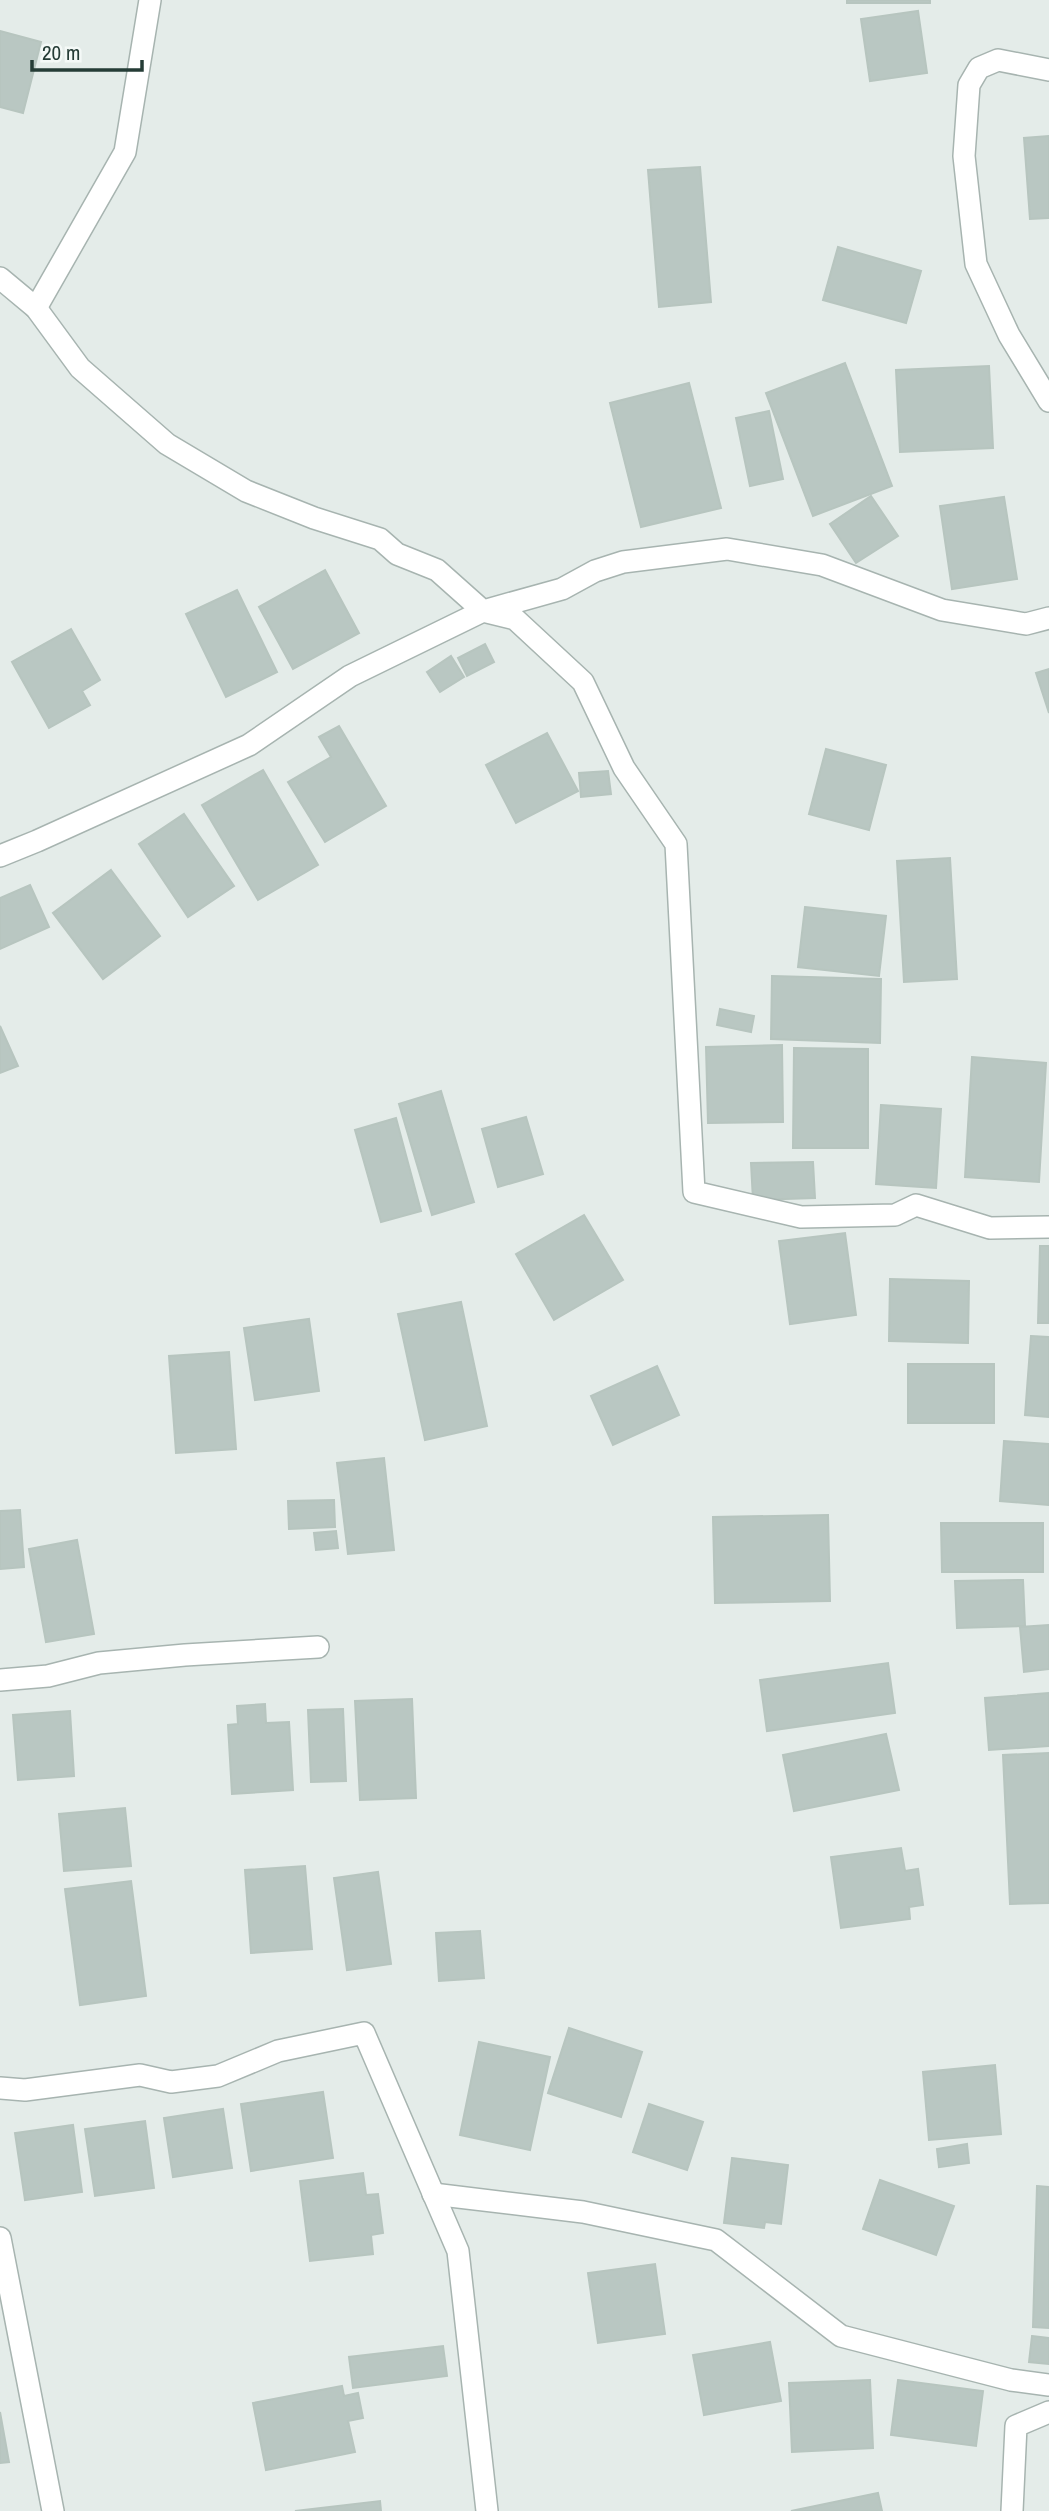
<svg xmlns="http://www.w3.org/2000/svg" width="1049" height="2511" viewBox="0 0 1049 2511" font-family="'Archivo Narrow',sans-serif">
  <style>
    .building { fill: #b9c7c2; stroke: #b7c5bf; stroke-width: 2 }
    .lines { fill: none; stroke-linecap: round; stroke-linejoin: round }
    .street-casing { stroke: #a7b4b0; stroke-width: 24 }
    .street { stroke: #fff; stroke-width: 21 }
  </style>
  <rect width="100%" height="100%" fill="#e4ece9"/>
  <!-- building -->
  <g class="building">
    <rect x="847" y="0" width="83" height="3"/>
    <path d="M918,11L927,73L870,81L861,19Z"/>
    <path d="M0,31L41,42L23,113L0,107Z"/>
    <path d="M1049,136V218L1030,219L1024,138Z"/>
    <path d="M700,167L711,302L659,307L648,170Z"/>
    <path d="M838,247L921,271L906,323L823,300Z"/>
    <path d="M845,363L892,486L813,516L766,393Z"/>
    <path d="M989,366L993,448L900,452L896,370Z"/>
    <path d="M689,383L721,508L641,527L610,403Z"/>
    <path d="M769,411L783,479L750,486L736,418Z"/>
    <path d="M871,496L898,536L856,563L830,524Z"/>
    <path d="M1004,497L1017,579L952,589L940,506Z"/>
    <path d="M325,570L359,633L293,669L259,607Z"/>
    <path d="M237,590L277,672L226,697L186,614Z"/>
    <path d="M71,629L100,680L82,691L90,705L49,728L12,662Z"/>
    <path d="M485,644L494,662L467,676L458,658Z"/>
    <path d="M451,656L464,677L440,692L427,672Z"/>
    <path d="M1049,669V713L1036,673Z"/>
    <path d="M339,726L386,806L325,842L288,782L331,757L319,737Z"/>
    <path d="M547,733L578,791L516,823L486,765Z"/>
    <path d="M826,749L886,765L869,830L809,814Z"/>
    <path d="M263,770L318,865L258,900L202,805Z"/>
    <path d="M608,771L611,794L581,797L579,773Z"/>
    <path d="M184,814L234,886L188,917L139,844Z"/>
    <path d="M950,858L957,979L904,982L897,861Z"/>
    <path d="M111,870L160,936L103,979L53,913Z"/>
    <path d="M30,885L49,927L0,949V898Z"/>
    <path d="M805,907L886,916L879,976L798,967Z"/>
    <path d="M772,976L881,979L880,1043L771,1039Z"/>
    <path d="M720,1009L754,1016L751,1032L717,1025Z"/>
    <path d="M0,1026L18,1066L0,1073Z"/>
    <path d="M782,1045L783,1122L708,1123L706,1047Z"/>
    <path d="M794,1048L868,1049V1148H793Z"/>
    <path d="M972,1057L1046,1063L1039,1182L965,1177Z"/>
    <path d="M441,1091L474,1202L432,1215L399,1104Z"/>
    <path d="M881,1105L941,1109L936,1188L876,1184Z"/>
    <path d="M526,1117L543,1174L498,1187L482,1129Z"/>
    <path d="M396,1118L421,1211L381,1222L355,1130Z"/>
    <path d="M813,1162L815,1198L753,1200L751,1163Z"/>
    <path d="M584,1215L623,1280L554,1320L516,1254Z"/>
    <path d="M845,1233L856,1315L790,1324L779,1241Z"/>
    <path d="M1040,1246H1049V1323H1038Z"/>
    <path d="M890,1279L969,1281L968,1343L889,1341Z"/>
    <path d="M461,1302L487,1426L425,1440L398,1314Z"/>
    <path d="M309,1319L319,1391L255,1400L244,1328Z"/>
    <path d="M1031,1336L1049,1337V1417L1025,1415Z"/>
    <path d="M229,1352L236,1449L176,1453L169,1356Z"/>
    <rect x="908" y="1364" width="86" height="59"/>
    <path d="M657,1366L679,1415L613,1445L591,1396Z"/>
    <path d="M1004,1441L1049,1444V1505L1000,1501Z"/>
    <path d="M384,1458L394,1550L348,1554L337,1463Z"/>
    <path d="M334,1500L335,1527L289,1529L288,1501Z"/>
    <path d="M20,1510L24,1567L0,1569V1511Z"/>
    <path d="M828,1515L830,1601L715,1603L713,1517Z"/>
    <path d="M941,1523H1043V1572H942Z"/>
    <path d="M336,1531L338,1548L316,1550L314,1533Z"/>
    <path d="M77,1540L94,1634L46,1642L29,1549Z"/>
    <path d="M1023,1580L1025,1626L957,1628L955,1581Z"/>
    <path d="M1049,1625V1669L1024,1672L1020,1627Z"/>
    <path d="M888,1663L895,1713L767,1731L760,1680Z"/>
    <path d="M1049,1693V1746L989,1750L985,1698Z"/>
    <path d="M412,1699L416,1798L360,1800L355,1701Z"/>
    <path d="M265,1704L266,1723L289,1722L293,1790L232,1794L228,1725L238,1724L237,1706Z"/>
    <path d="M343,1709L346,1781L311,1782L308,1710Z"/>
    <path d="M70,1711L74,1776L18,1780L13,1715Z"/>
    <path d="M886,1734L899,1790L794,1811L783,1755Z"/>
    <path d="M1049,1753V1903L1010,1904L1003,1755Z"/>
    <path d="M125,1808L131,1866L64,1871L59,1814Z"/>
    <path d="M901,1848L905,1871L918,1869L923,1905L909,1907L910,1919L841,1928L831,1857Z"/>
    <path d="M305,1866L312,1949L251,1953L245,1870Z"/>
    <path d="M378,1872L391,1964L347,1970L334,1878Z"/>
    <path d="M131,1881L146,1996L80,2005L65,1889Z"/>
    <path d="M480,1931L484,1978L439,1981L436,1933Z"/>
    <path d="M569,2028L642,2052L621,2117L548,2093Z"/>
    <path d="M479,2042L550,2057L530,2150L460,2135Z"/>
    <path d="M995,2065L1001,2134L929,2140L923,2072Z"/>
    <path d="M323,2092L333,2158L251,2171L241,2104Z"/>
    <path d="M649,2104L703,2122L687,2170L633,2152Z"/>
    <path d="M223,2109L232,2168L173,2177L164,2118Z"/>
    <path d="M145,2121L154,2188L95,2196L85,2129Z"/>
    <path d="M73,2125L82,2192L25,2200L15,2133Z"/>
    <path d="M967,2144L969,2163L939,2167L937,2149Z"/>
    <path d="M732,2158L788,2165L781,2224L765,2222L764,2228L724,2223Z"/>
    <path d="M363,2173L366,2195L378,2194L383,2233L371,2235L373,2254L310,2261L300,2181Z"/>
    <path d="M880,2180L954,2206L936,2255L863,2229Z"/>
    <path d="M1037,2186L1049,2187V2328L1033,2327Z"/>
    <path d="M655,2264L665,2334L598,2343L588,2273Z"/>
    <path d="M1032,2336L1049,2338V2364L1029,2362Z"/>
    <path d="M770,2342L781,2401L704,2415L693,2355Z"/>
    <path d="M443,2346L447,2376L353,2388L349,2357Z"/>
    <path d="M870,2380L873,2448L792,2452L789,2383Z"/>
    <path d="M898,2380L983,2391L976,2446L891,2435Z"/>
    <path d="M342,2386L344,2396L358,2393L363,2418L348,2421L355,2452L266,2470L253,2403Z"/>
    <path d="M0,2412L9,2462L0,2463Z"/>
    <path d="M878,2493L882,2511H791Z"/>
    <path d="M380,2501L381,2511H295Z"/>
  </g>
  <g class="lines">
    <defs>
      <g id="street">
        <path d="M1049,70L998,60L979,68L969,85L964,156L976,264L1009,335L1049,401"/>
        <path d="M0,278L36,308L80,368L167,444L246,491L314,518L380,539L397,554L437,570L483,611L562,589L595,571L623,562L727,549L822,565L942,610L1026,624L1049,618"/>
        <path d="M36,308L125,152L150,0"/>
        <path d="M0,856L37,841L249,745L350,676L483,611L515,619L583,682L624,768L676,844L694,1192L801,1217L895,1215L916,1205L990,1228L1049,1227"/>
        <path d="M0,1680L48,1676L99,1663L185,1655L318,1647"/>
        <path d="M0,2088L25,2090L140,2075L171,2082L218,2076L278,2051L364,2033L458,2251L487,2511"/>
        <path d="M433,2194L583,2212L716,2240L841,2336L1011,2380L1049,2385"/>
        <path d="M0,2238L53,2511"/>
        <path d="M1012,2511L1016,2426L1049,2412"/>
      </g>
    </defs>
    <!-- street casing -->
    <use href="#street" class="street-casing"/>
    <!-- street -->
    <use href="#street" class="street"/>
  </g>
  <!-- scale -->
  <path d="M32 60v10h110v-10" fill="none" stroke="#253c36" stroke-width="3.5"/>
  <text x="42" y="60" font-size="21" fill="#253c36" stroke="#f4f9f7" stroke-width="5" paint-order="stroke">20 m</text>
</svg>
